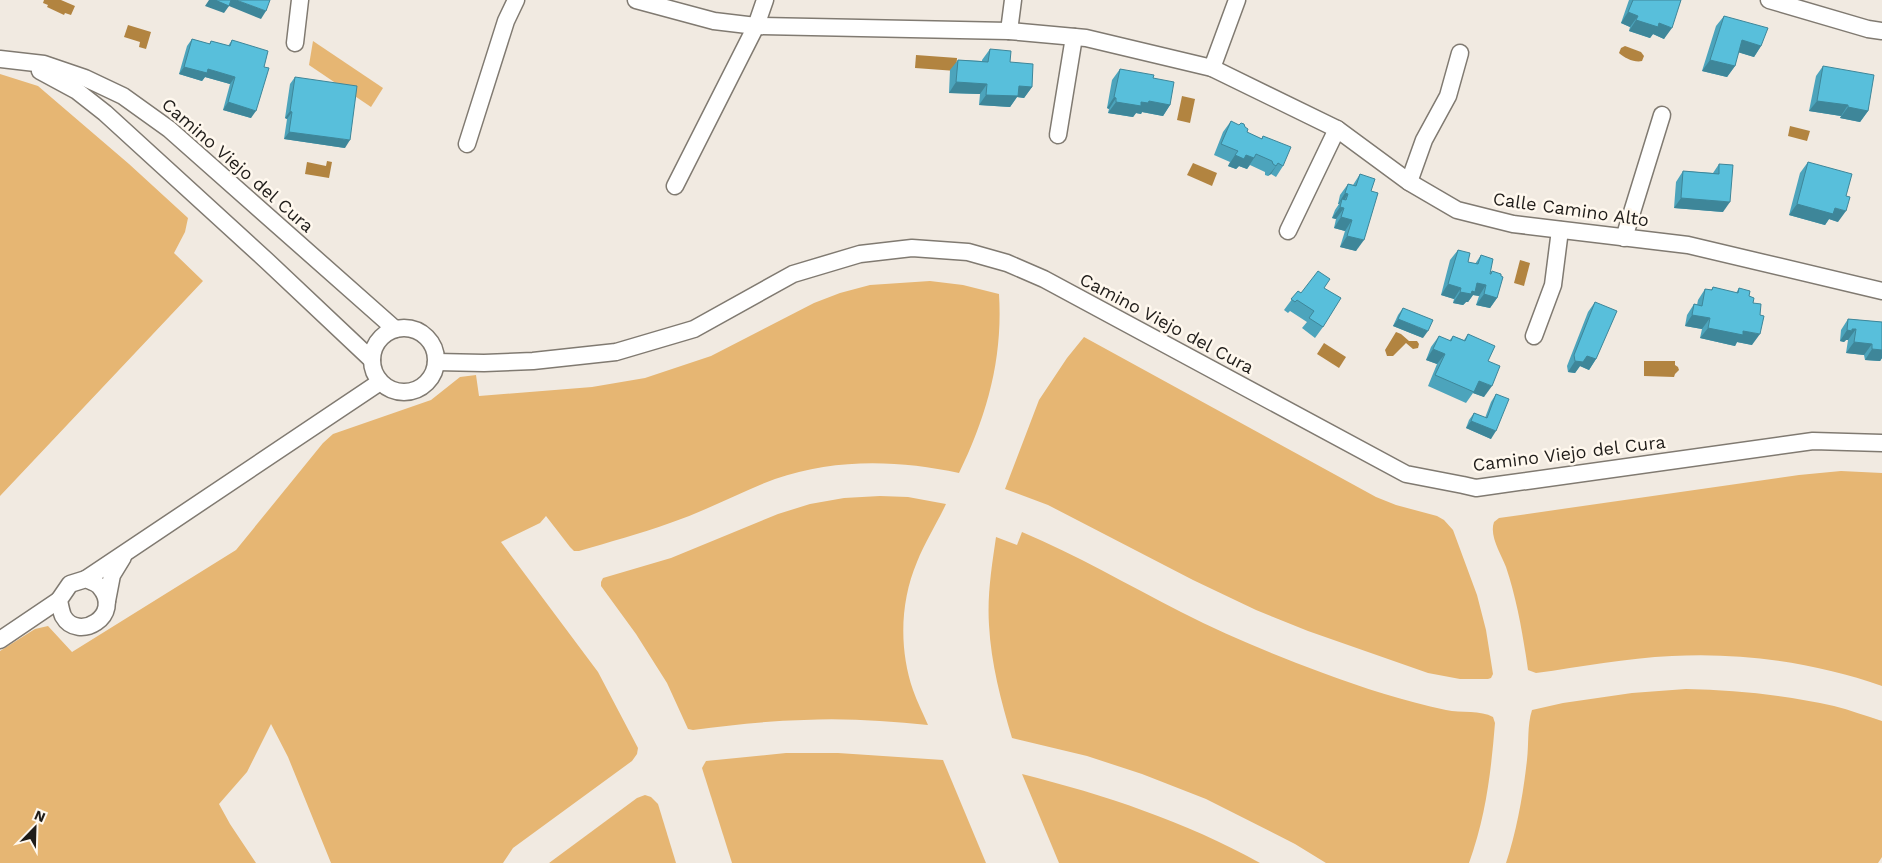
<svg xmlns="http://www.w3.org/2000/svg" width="1882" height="863" viewBox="0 0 1882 863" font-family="'Work Sans',sans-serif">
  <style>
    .green { fill: #e6b673 }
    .water { fill: #b28440 }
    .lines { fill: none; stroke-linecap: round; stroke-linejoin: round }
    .street-casing { stroke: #807a71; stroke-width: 19 }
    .street { stroke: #fff; stroke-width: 16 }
    .wall { fill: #4ca4bc }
    .shaded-wall { fill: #3e8699 }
    .building { fill: #58bfdb; stroke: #3e8699 }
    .labels { text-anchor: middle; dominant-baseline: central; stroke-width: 5; stroke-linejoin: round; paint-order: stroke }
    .street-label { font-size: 18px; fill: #1f1c19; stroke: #fff8ee }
  </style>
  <rect width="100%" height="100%" fill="#f1eae1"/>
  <!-- green -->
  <g class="green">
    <path d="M313,41L383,88L371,107L309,65Z"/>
    <path d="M0,74L38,86L129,164L188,218L185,232L174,253L203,281L0,496Z"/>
    <path d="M930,281L963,285L999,294C1003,359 987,415 959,473C899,460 835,458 775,479C740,492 706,511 670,523C640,534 609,542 579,551H574L570,547L546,516L540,523L501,542L598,672L638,748L637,754L632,761L513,848L503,863H331L288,757L271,724L247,772L219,804L230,824L256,863H0V651L35,629L48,626L72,652L236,550L323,443L333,434L431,400L460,377L476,375L479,396L592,387L645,378L711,356L814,303L840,293L870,285Z"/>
    <path d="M1084,337L1376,497L1396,505L1437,516L1444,520L1453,530L1477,595L1486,630L1493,674L1491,678L1488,679H1460L1428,673L1308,631L1256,610L1193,580L1048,505L1005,489L1039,400L1067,358Z"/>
    <path d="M1841,471L1882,473V686C1816,663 1742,652 1672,656C1626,658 1581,667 1536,673L1528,670C1523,635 1517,600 1506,567C1501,554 1489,536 1494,522L1499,518L1799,475Z"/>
    <path d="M880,496L908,497L946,504C937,523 925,542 917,562C900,602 899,649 913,690C917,702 923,713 928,725C887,721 846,718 804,720C767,721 730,725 693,730L688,729L667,683L636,634L601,586V582L603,578L671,558L778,514L810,504L844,498Z"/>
    <path d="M1022,532C1077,555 1128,585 1181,612C1226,635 1274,655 1323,673C1363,688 1404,701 1446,710C1461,713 1481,710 1493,717L1495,723C1491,772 1486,816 1469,863H1326L1295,844L1206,799L1142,774L1087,756L1012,738C1001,701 991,663 989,625C987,595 992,565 996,537L1017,545Z"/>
    <path d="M1686,689C1736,690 1785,695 1834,706C1850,710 1866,716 1882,721V857L1878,863H1506C1517,829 1523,795 1527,760C1529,744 1527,725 1532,710L1563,703L1632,693Z"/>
    <path d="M786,753H838L943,760L986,863H732L702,768L706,761Z"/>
    <path d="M1022,774C1105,795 1184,821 1260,863H1059Z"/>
    <path d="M645,795L651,797L658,804L676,863H549L637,798Z"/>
  </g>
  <!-- water -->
  <g class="water">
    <path d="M44,0H61L75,6L71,15L65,13L64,15L47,7L48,5L43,3Z"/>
    <path d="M128,25L151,32L146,49L139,47L140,42L124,37Z"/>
    <path d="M1625,46L1641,52L1644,56L1642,61C1635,63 1624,58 1619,53L1621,48Z"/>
    <path d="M916,55L957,58L956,71L915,68Z"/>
    <path d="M1182,96L1195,99L1190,123L1177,120Z"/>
    <path d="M1790,126L1810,131L1807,141L1788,136Z"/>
    <path d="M327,161L332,162L329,178L305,174L307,162L326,166Z"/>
    <path d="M1193,163L1217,173L1212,186L1187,175Z"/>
    <path d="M1520,260L1530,263L1524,286L1514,283Z"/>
    <path d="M1396,332L1401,334L1409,341H1417L1419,344L1418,348L1413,349L1406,343L1393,356H1387L1385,350Z"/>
    <path d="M1324,343L1346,357L1339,368L1317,354Z"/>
    <path d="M1644,361H1675V365L1678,367L1679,370L1675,374L1674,377L1644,376Z"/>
  </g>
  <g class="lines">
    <defs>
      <g id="street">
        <path d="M636,0L714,21L756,26L1009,31L1086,38L1212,68L1337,129L1409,182L1457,210L1513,224L1688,245L1882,291"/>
        <path d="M1769,0L1868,29L1882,31"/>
        <path d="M1009,31L1013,0"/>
        <path d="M295,43L300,0"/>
        <path d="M0,59L44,64L85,78L123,96L169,129L395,329"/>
        <path d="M1212,68L1237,0"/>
        <path d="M40,71L77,91L105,113L267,261L372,360"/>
        <path d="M1058,135L1074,37"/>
        <path d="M467,144L506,21L516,0"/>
        <path d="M1409,182L1424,140L1448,96L1460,53"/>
        <path d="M675,186L756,26L765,0"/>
        <path d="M1288,231L1337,129"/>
        <path d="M1624,238L1662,115"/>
        <circle cx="404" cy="360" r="32"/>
        <path d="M1534,336L1553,285L1560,230"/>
        <path d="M436,362L484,363L533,361L616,352L694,329L793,274L860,254L912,248L968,252L1007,263L1044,279L1406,474L1463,485L1476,488L1813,441L1882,443"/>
        <path d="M86,579L380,382"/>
        <path d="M86,579C90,581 97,583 100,587C124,615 78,643 63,616C61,611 60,605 59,600L70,584Z"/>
        <path d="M107,601L112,575L123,557"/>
        <path d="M0,640L59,600"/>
      </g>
    </defs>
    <!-- street casing -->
    <use href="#street" class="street-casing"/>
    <!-- street -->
    <use href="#street" class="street"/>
  </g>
  <!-- wall -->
  <g class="wall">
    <path d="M1629,0H1681L1664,39L1653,34L1650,38L1629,31L1630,27L1621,23Z"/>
    <path d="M1724,16L1761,46L1754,57L1738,52L1735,66L1727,77L1702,71L1716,26Z"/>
    <path d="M192,39L209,44L211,41L228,46L232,40L264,67L251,118L223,110L230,84L205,77L202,81L179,74L187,46Z"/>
    <path d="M990,49L1010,62L1032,87L1024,98L1017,97L1010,107L979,105L980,94L949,93L950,70L958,60L982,61V60Z"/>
    <path d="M1823,66L1868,111L1860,122L1840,118L1841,116L1809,111L1816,76Z"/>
    <path d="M1120,69L1153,78L1170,105L1163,116L1142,112L1141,114L1136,113L1133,117L1108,113L1109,109L1107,108L1112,80Z"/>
    <path d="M295,77L345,148L284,139L287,119L285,118L290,84Z"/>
    <path d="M1231,121L1247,132L1261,139L1263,136L1283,166L1276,177L1271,174L1268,176L1265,175V172L1250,165L1247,169L1239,166L1236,169L1228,166L1230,162L1214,155L1223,132Z"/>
    <path d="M1808,162L1838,222L1829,219L1825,225L1789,215L1800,173Z"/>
    <path d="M1719,164L1723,212L1674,208L1676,182L1683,171L1713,173Z"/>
    <path d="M1360,174L1371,191L1356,251L1340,247L1345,231L1334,228L1336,219L1332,218L1335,210L1339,204H1338L1340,195L1348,184L1353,185Z"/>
    <path d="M1458,250L1468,262L1475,264L1481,255L1490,274L1492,271L1497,298L1490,308L1476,305L1479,296L1473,295L1468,302H1466L1463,305L1453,303L1454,299L1441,295L1450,260Z"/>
    <path d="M1713,287L1736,293L1739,288L1749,296L1753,303L1752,345L1737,342L1735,346L1700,338L1702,329L1685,326L1687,315L1694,304L1697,305L1698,300L1705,289L1711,290Z"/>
    <path d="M1324,288L1323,327L1315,338L1302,328L1307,322L1290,311L1288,313L1284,310L1298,291L1301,293Z"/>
    <path d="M1595,302L1596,359L1589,370L1580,366L1575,373L1568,372L1567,366L1588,312Z"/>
    <path d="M1403,308L1423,338L1393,326L1398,315Z"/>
    <path d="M1848,319L1882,322V358L1880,361L1865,360L1864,355L1846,353L1848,340H1846L1844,342L1840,341L1841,330Z"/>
    <path d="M1468,334L1488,361L1484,397L1473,393L1466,403L1428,386L1437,364L1426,360L1431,347L1439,336L1449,341L1453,336L1464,340Z"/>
    <path d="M1496,394L1491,439L1466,428L1469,420L1474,413L1485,418L1491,402Z"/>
  </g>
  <!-- shaded-wall -->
  <g class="shaded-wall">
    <path d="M209,0H236L266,11L261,19L229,6L224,13L205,6Z"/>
    <path d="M1628,12L1638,16L1630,27L1621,23Z"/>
    <path d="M1636,20L1659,23L1672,28L1664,39L1653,34L1650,38L1629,31Z"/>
    <path d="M1742,40L1761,46L1754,57L1734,51Z"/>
    <path d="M1710,60L1735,66L1727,77L1702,71Z"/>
    <path d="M184,67L208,69L235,77L230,84L205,77L202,81L179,74Z"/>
    <path d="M956,82L987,84L980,94L949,93Z"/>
    <path d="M1019,86L1032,87L1024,98L1017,97L1010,107L979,105L986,95Z"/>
    <path d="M1114,97L1116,98L1109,109L1107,108Z"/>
    <path d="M1149,101L1170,105L1163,116L1142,112L1141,114L1136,113L1133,117L1108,113L1116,102H1141Z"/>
    <path d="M1817,101L1848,105L1841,116L1809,111Z"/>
    <path d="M228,102L256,111L251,118L223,110Z"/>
    <path d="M1848,107L1868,111L1860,122L1840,118Z"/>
    <path d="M290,111L292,112L287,119L285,118Z"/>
    <path d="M289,132L350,140L345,148L284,139Z"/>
    <path d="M1235,155H1246L1254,158L1247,169L1239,166L1236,169L1228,166Z"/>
    <path d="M1278,163L1271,174L1268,176L1276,166Z"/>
    <path d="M1345,193L1348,194L1341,205L1342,199L1339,204H1338Z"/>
    <path d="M1681,198L1730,202L1723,212L1674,208Z"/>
    <path d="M1797,204L1835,208L1846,211L1838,222L1829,219L1825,225L1789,215Z"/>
    <path d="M1340,207L1344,208L1336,219L1332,218Z"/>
    <path d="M1341,217L1352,220L1345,231L1334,228Z"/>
    <path d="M1347,236L1364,240L1356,251L1340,247Z"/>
    <path d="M1477,283L1486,285L1479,296L1473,295L1468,302H1466L1463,305L1453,303L1460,292Z"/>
    <path d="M1448,284L1461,288L1454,299L1441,295Z"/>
    <path d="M1484,294L1497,298L1490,308L1476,305Z"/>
    <path d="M1692,315L1710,318L1702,329L1685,326Z"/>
    <path d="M1398,319L1428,331L1423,338L1393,326Z"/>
    <path d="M1708,328L1743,331L1760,334L1752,345L1737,342L1735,346L1700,338Z"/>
    <path d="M1852,329H1856L1848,340H1846L1844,342L1840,341L1847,330Z"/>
    <path d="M1854,342L1872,344L1864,355L1846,353Z"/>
    <path d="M1433,349L1445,354L1437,364L1426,360Z"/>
    <path d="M1872,349L1882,350V358L1880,361L1865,360Z"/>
    <path d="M1587,356L1596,359L1589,370L1580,366L1575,373L1568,372L1575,361Z"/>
    <path d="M1479,381L1492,386L1484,397L1473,393Z"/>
    <path d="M1471,421L1496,431L1491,439L1466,428Z"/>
  </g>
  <!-- building -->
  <g class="building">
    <path d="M215,0H231L229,6Z"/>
    <path d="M236,0H270L266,11Z"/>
    <path d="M1633,0H1681L1672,28L1659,23L1658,27L1636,20L1638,16L1628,12Z"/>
    <path d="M1724,16L1768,28L1761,46L1742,40L1735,66L1710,60Z"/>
    <path d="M192,39L210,44L211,41L230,46L232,40L268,51L264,67L269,68L256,111L228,102L235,77L208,69L207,73L184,67Z"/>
    <path d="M990,49L1011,51L1010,62L1033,64L1032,87L1019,86L1018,96L986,95L987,84L956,82L958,60L988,62Z"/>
    <path d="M1823,66L1874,75L1868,111L1848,107V105L1817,101Z"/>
    <path d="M1120,69L1154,75L1153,78L1174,82L1170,105L1149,101L1148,103L1141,102V106L1116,102V98L1114,97Z"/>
    <path d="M295,77L357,86L350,140L289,132L292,112L290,111Z"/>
    <path d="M1231,121L1239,125L1241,123L1244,124L1245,127L1248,129L1247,132L1262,139L1263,136L1291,147L1283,166L1278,163L1276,166L1273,164L1272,161L1256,154L1254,158L1246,155L1244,159L1235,155L1238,151L1221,144Z"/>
    <path d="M1808,162L1852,174L1846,196L1850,197L1846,211L1835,208L1833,214L1797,204Z"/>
    <path d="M1719,164L1733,165L1730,202L1681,198L1683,171L1719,174Z"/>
    <path d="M1360,174L1375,179L1371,191L1378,193L1364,240L1347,236L1352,220L1341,217L1344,208L1340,207L1342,199L1346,200L1348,194L1345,193L1348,184L1356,186Z"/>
    <path d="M1458,250L1470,253L1468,262L1478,264L1481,255L1493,259L1490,274H1491L1492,271L1501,274V276L1503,277L1497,298L1484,294L1486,285L1477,283L1475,292L1472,291L1471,294L1460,292L1461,288L1448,284Z"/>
    <path d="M1318,271L1330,279L1324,288L1341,298L1323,327L1309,318L1314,311L1297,300L1295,302L1291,299L1298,291L1301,293Z"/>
    <path d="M1713,287L1738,293L1739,288L1750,291L1749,296L1754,298L1753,303L1761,304L1760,315L1764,316L1760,334L1743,331V335L1708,328L1710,318L1692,315L1694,304L1702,306L1705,289L1712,290Z"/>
    <path d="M1595,302L1617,311L1596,359L1587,356L1583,362L1575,361L1574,355Z"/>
    <path d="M1403,308L1433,320L1428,331L1398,319Z"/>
    <path d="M1848,319L1882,322V350L1872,349V344L1854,342L1856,329H1852V331L1847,330Z"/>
    <path d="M1468,334L1495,346L1488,361L1500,366L1492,386L1479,381L1474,392L1435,375L1445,354L1433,349L1439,336L1451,341L1453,336L1465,341Z"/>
    <path d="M1496,394L1509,399L1496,431L1471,421L1474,413L1487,418Z"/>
  </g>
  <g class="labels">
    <!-- street labels -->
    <g class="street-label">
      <text transform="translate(238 165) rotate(41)">Camino Viejo del Cura</text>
      <text transform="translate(1571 209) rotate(8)">Calle Camino Alto</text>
      <text transform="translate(1167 323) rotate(28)">Camino Viejo del Cura</text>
      <text transform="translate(1569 453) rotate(-7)">Camino Viejo del Cura</text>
    </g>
  </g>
  <!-- north arrow -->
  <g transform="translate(35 828) rotate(23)" stroke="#fff8ee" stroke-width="4" paint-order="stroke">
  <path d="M0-4L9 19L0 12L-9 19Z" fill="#1f1c19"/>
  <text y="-8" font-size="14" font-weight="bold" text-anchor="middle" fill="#1f1c19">N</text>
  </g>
</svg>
